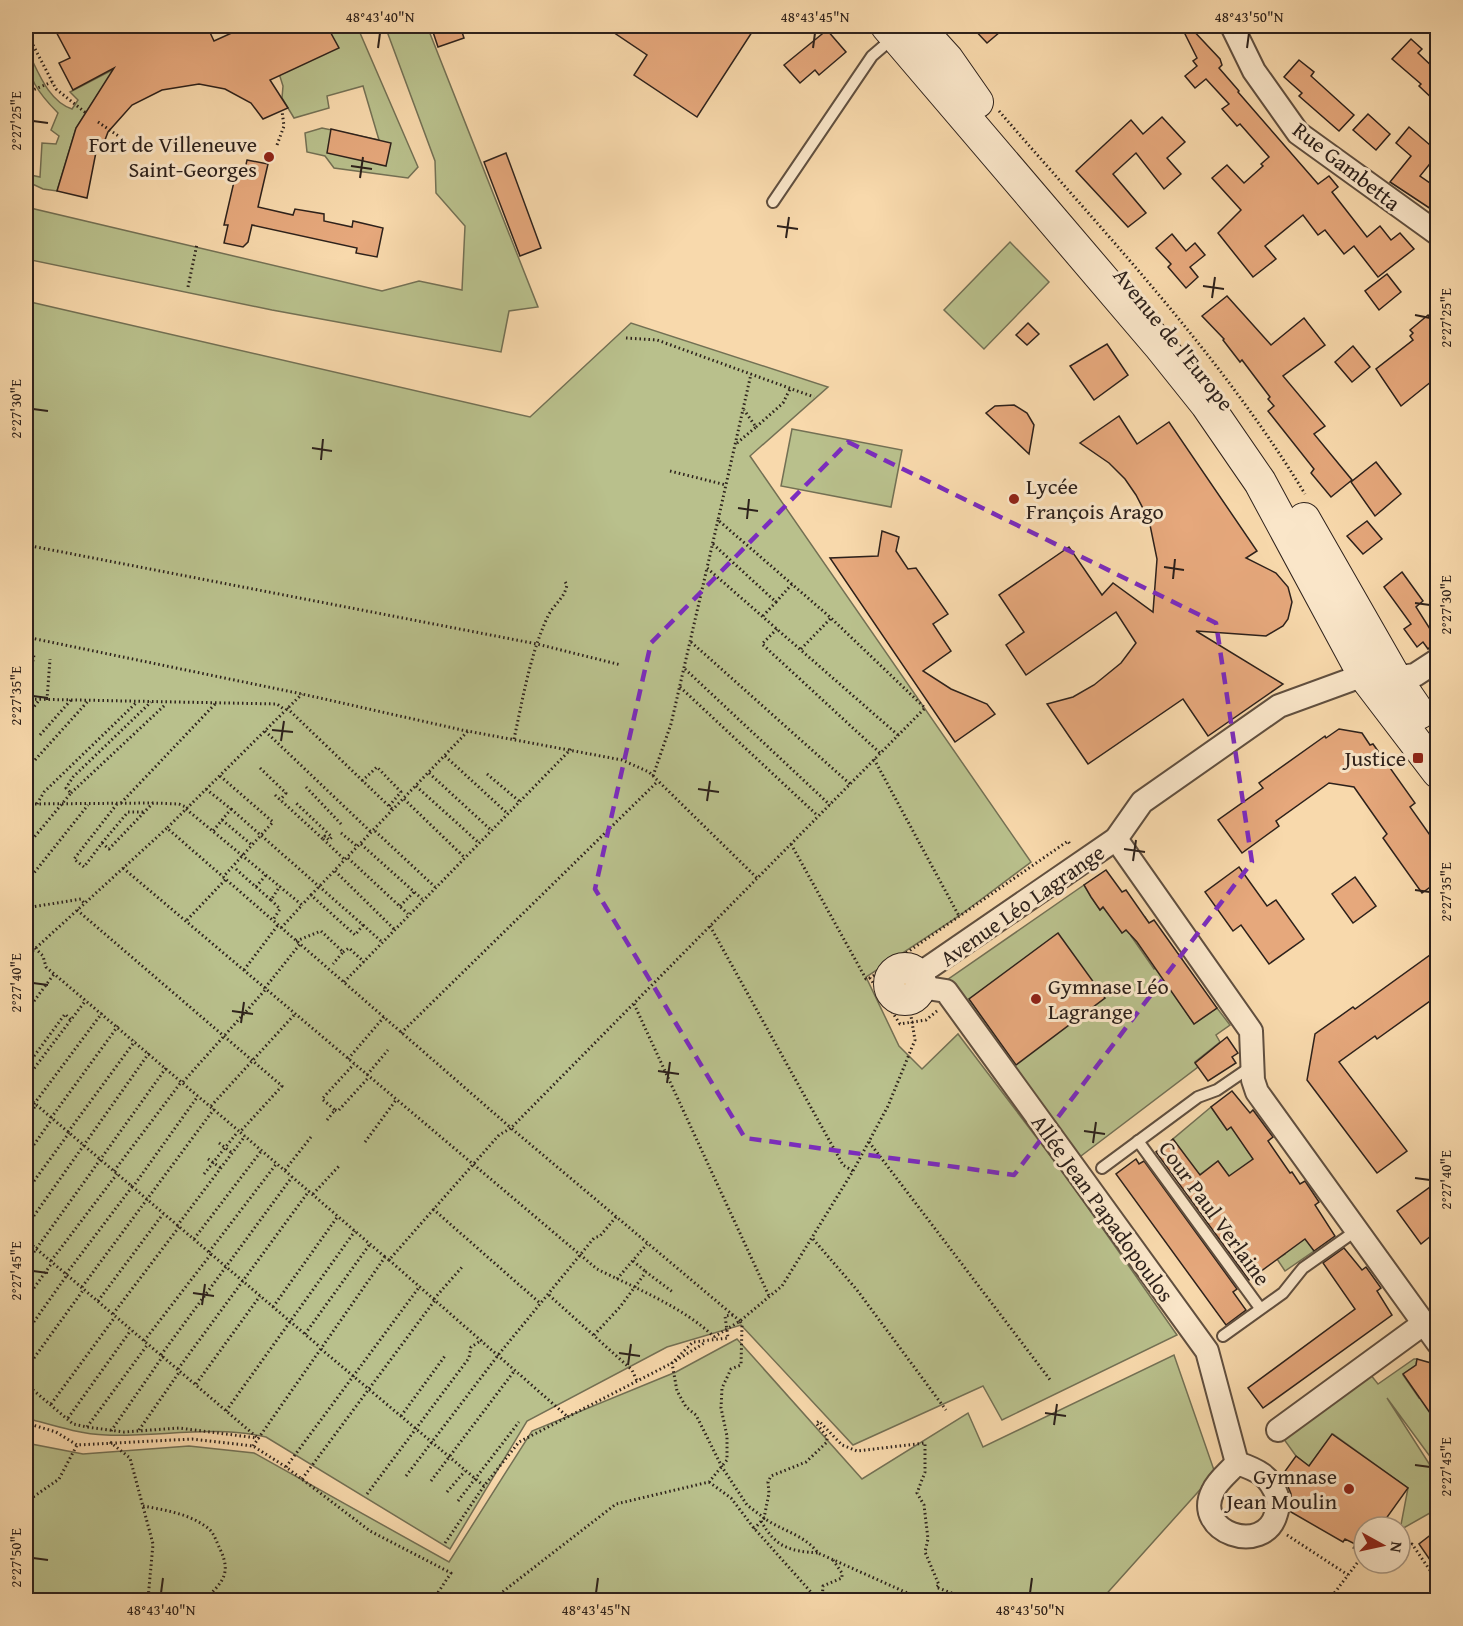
<svg xmlns="http://www.w3.org/2000/svg" width="1463" height="1626" viewBox="0 0 1463 1626" font-family="'Gentium Book Plus',serif">
  <style>
    .green { fill: #b9c08c; stroke: #737054; stroke-width: 1.5 }
    .building { fill: #e6a87c; stroke: #2d211b; stroke-width: 1.5 }
    .lines { fill: none; stroke-linecap: round; stroke-linejoin: round }
    .lane-casing { stroke: #604f3f; stroke-width: 14 }
    .street-casing { stroke: #604f3f; stroke-width: 26 }
    .secondary-casing { stroke: #2d211b; stroke-width: 34 }
    .path { stroke: #2d211b; stroke-width: 3; stroke-dasharray: 1.5 3; stroke-linecap: butt }
    .lane { stroke: #fae6c9; stroke-width: 10 }
    .street { stroke: #fae6c9; stroke-width: 22 }
    .secondary { stroke: #fae6c9; stroke-width: 32 }
    .marked { fill: none; stroke: #7b2cbf; stroke-width: 4.5; stroke-dasharray: 12 8; stroke-linejoin: round }
    .ticks { fill: none; stroke: #2d211b; stroke-width: 2 }
    .poi-dot { fill: #8f2418; stroke: #fae6c9; stroke-width: 2 }
    .labels { text-anchor: middle; dominant-baseline: central; stroke-width: 6; stroke-linejoin: round; paint-order: stroke }
    .poi-label { font-size: 22px; fill: #2d211b; stroke: #fae6c9; text-anchor: end }
    .street-label { font-size: 22px; fill: #2d211b; stroke: #fae6c9 }
    .neatline { fill: none; stroke: #2d211b; stroke-width: 2 }
    .ticks-label { font-size: 15px; text-anchor: middle; fill: #2d211b }
  </style>
  <rect width="100%" height="100%" fill="#f8d9ac"/>
  <filter id="stains"><feTurbulence type="fractalNoise" baseFrequency=".00333" numOctaves="4"/><feColorMatrix values="0 0 0 0 .2 0 0 0 0 .09 0 0 0 0 .02 0 0 0 .5 -.17"/></filter>
  <radialGradient id="worn" r=".72"><stop offset=".6" stop-color="#630" stop-opacity="0"/><stop offset="1" stop-color="#630" stop-opacity=".3"/></radialGradient>
  <!-- green -->
  <g class="green">
    <path d="M137,26H203L206,32L100,91L76,128L57,191L43,189L26,181V174L40,177L42,143L56,144L59,136L51,130L58,113C39,94 26,77 26,48C37,68 47,101 72,109L78,100L70,92L149,51Z"/>
    <path d="M242,26H357L418,167L408,178L334,168L325,156L307,152L305,133L322,128L379,140L363,86L327,96L329,108L294,118L282,98L283,86L277,67L221,39L243,28Z"/>
    <path d="M385,26H427L538,307L509,311L501,352L272,310L26,259V207L382,291L419,281L462,290L465,226L436,193L435,161Z"/>
    <path d="M1010,242L1049,282L984,349L944,310Z"/>
    <path d="M26,301L530,417L631,323L828,387L750,456L1031,862L959,916L866,977L899,1046L922,1069L958,1034L1068,1179L1177,1335L1002,1420L983,1386L853,1445L741,1325L667,1347L527,1421L450,1549L266,1437C213,1425 160,1437 106,1435C79,1434 52,1425 26,1418Z"/>
    <path d="M792,429L902,450L891,507L781,486Z"/>
    <path d="M1084,885L1100,910L1105,906L1122,933L1145,917L1149,923L1131,936L1154,969L1177,953L1182,958L1161,974L1194,1024L1217,1008L1230,1025L1216,1035L1220,1042L1195,1062L1198,1067L1077,1159L947,980Z"/>
    <path d="M1211,1107L1227,1130L1232,1126L1249,1153L1268,1141L1314,1251L1285,1271L1277,1259L1285,1254L1218,1161L1183,1187L1186,1157L1173,1139Z"/>
    <path d="M737,1339L862,1479L968,1413L983,1447L1174,1355L1215,1473L1101,1600H26V1443L83,1454L189,1446L254,1453L449,1562L532,1431L676,1372Z"/>
    <path d="M1414,1359H1417L1416,1365L1403,1375L1419,1398L1425,1395L1437,1413L1434,1417L1437,1423V1466L1387,1398L1437,1476V1509L1400,1530L1408,1488L1333,1434L1309,1466L1296,1456L1283,1438L1370,1374L1378,1384Z"/>
  </g>
  <!-- building -->
  <g class="building">
    <path d="M53,26H207L214,41L247,26H327L339,48L270,80L288,108L263,119L251,103L225,89L199,84L162,90L132,105L108,132L102,148L97,147L87,198L57,191L76,128L114,68L73,90L59,63L70,58Z"/>
    <path d="M431,26H460L464,38L438,47Z"/>
    <path d="M604,26H756L697,117L634,75L647,55Z"/>
    <path d="M971,26H1007L987,43Z"/>
    <path d="M1181,26H1189L1220,59L1222,65L1219,68L1239,91L1238,92L1318,184L1329,176L1338,187L1332,192L1367,237L1380,226L1391,240L1400,233L1414,249L1378,277L1354,246L1344,254L1325,230L1318,235L1303,215L1265,246L1276,259L1253,277L1218,233L1241,210L1212,178L1227,165L1244,183L1263,166L1261,164L1269,157L1240,124L1237,126L1222,109L1229,104L1206,79L1195,88L1185,76L1197,66L1193,61L1197,58Z"/>
    <path d="M827,30L846,52L819,75L815,70L800,83L784,65Z"/>
    <path d="M1411,39L1422,49L1418,53L1435,69L1437,66V103L1419,86L1421,84L1392,59Z"/>
    <path d="M1299,60L1314,72L1311,76L1354,115L1339,131L1299,96L1302,93L1284,77Z"/>
    <path d="M1368,114L1390,134L1376,150L1353,130Z"/>
    <path d="M1162,117L1185,142L1167,158L1181,174L1164,189L1136,153L1113,174L1146,213L1128,227L1076,171L1131,120L1143,134Z"/>
    <path d="M1409,127L1437,151V155L1420,176L1437,188V213L1390,182L1411,156L1396,143Z"/>
    <path d="M331,129L391,143L386,166L327,153Z"/>
    <path d="M506,153L541,248L520,256L484,162Z"/>
    <path d="M247,160L268,164L258,207L293,215L295,209L324,214V221L352,227L353,221L383,228L377,257L356,253L357,248L252,225L248,242L243,247L224,243L228,225H224L236,173L244,174Z"/>
    <path d="M1172,234L1186,251L1195,243L1205,255L1190,267L1198,277L1186,288L1168,267L1171,264L1156,248Z"/>
    <path d="M1387,274L1401,292L1379,310L1365,291Z"/>
    <path d="M1227,296L1271,345L1304,318L1325,345L1283,376L1325,426L1314,434L1352,480L1331,497L1311,473L1314,469L1268,411L1274,406L1268,399L1270,397L1242,360L1240,362L1223,340L1224,339L1202,316Z"/>
    <path d="M1428,315L1437,328V377L1401,406L1376,369L1413,340L1410,336L1413,333L1410,330Z"/>
    <path d="M1028,323L1039,334L1027,345L1016,335Z"/>
    <path d="M1107,344L1128,375L1094,400L1070,366Z"/>
    <path d="M1353,346L1370,367L1352,382L1335,362Z"/>
    <path d="M1014,405L1027,413L1034,425L1029,454L986,413L995,406Z"/>
    <path d="M1119,416L1137,444L1169,422L1257,551L1246,558L1276,573L1288,587L1292,602L1288,619L1283,626L1266,636L1196,631L1283,684L1208,736L1183,699L1088,764L1047,704L1073,697L1094,685L1121,663L1136,643L1116,612L1026,675L1006,645L1024,632L999,595L1069,547L1102,595L1113,583L1153,612L1157,559L1149,520L1136,495L1125,479L1109,463L1080,443Z"/>
    <path d="M1376,462L1401,494L1375,516L1351,482Z"/>
    <path d="M1367,521L1382,539L1363,554L1347,536Z"/>
    <path d="M882,531L899,537L896,551L908,569L916,568L948,614L933,624L951,651L923,671L951,689L987,704L995,714L955,742L830,558L878,556Z"/>
    <path d="M1402,572L1423,601L1416,607L1437,640L1428,649L1423,642L1417,647L1404,629L1411,624L1384,587Z"/>
    <path d="M1339,729L1362,733L1370,745L1373,744L1415,803L1410,807L1437,845V882L1422,893L1383,838L1387,834L1354,787L1329,783L1276,821L1279,826L1242,853L1218,820L1263,788L1259,783L1325,736L1326,738Z"/>
    <path d="M1239,867L1267,906L1276,900L1304,939L1269,964L1241,925L1233,931L1205,892Z"/>
    <path d="M1106,870L1122,892L1126,890L1149,923L1154,920L1217,1008L1194,1024L1137,942L1126,930L1122,933L1103,907L1100,910L1091,897L1084,885Z"/>
    <path d="M1355,877L1376,906L1353,923L1332,894Z"/>
    <path d="M1058,933L1105,998L1016,1065L969,999Z"/>
    <path d="M1437,950V996L1377,1039L1375,1036L1339,1062L1407,1151L1377,1173L1307,1080L1315,1034L1353,1007L1355,1009Z"/>
    <path d="M1227,1037L1238,1053L1232,1057L1236,1063L1208,1081L1195,1063Z"/>
    <path d="M1232,1091L1250,1113L1253,1110L1273,1137L1268,1141L1290,1173L1292,1172L1300,1184L1305,1181L1319,1202L1315,1205L1335,1236L1314,1251L1305,1239L1249,1280L1156,1152L1173,1139L1200,1175L1218,1161L1229,1176L1253,1159L1231,1127L1227,1130L1211,1107Z"/>
    <path d="M1136,1159L1139,1164L1144,1161L1237,1289L1233,1292L1246,1310L1226,1325L1116,1174Z"/>
    <path d="M1437,1182V1231L1421,1244L1397,1211Z"/>
    <path d="M1344,1248L1362,1270L1366,1267L1381,1288L1377,1291L1392,1315L1263,1408L1248,1388L1355,1309L1323,1263Z"/>
    <path d="M1417,1359L1431,1363L1437,1374V1423L1403,1374L1416,1365Z"/>
    <path d="M1332,1434L1408,1488L1380,1527H1364L1355,1544L1345,1539L1343,1542L1291,1512V1494L1283,1474L1296,1456L1309,1466Z"/>
    <path d="M1437,1530V1570L1419,1544Z"/>
  </g>
  <g class="lines">
    <defs>
      <g id="lane">
        <path d="M773,202L872,56L893,38"/>
        <path d="M1138,1141L1260,1308"/>
        <path d="M1102,1168L1198,1097L1217,1090L1252,1066"/>
        <path d="M1223,1336L1283,1293L1303,1268L1357,1230"/>
      </g>
      <g id="street">
        <path d="M1232,26L1254,71L1298,133L1438,234"/>
        <path d="M1116,839L1251,1031L1253,1080L1257,1092L1438,1343"/>
        <path d="M918,975L1116,839L1142,802L1279,706L1364,675L1395,678L1415,675L1438,660"/>
        <path d="M921,987L946,991L1207,1351L1237,1463"/>
        <path d="M1278,1430L1423,1324"/>
        <path d="M1237,1463C1258,1470 1270,1476 1277,1496C1280,1503 1278,1507 1276,1514C1264,1557 1192,1532 1213,1491C1217,1481 1230,1471 1237,1463Z"/>
      </g>
      <g id="secondary">
        <path d="M887,26L1159,345L1207,405L1260,482L1364,675L1438,772"/>
        <path d="M917,26L947,59L977,102"/>
        <path d="M1304,519L1395,678L1419,713"/>
        <circle cx="905" cy="984" r="15"/>
      </g>
    </defs>
    <!-- lane casing -->
    <use href="#lane" class="lane-casing"/>
    <!-- street casing -->
    <use href="#street" class="street-casing"/>
    <!-- secondary casing -->
    <use href="#secondary" class="secondary-casing"/>
    <!-- path -->
    <g class="path">
      <path d="M236,26L238,30"/>
      <path d="M33,45L56,89L86,113"/>
      <path d="M26,93L52,82"/>
      <path d="M999,111C1106,235 1220,354 1305,494"/>
      <path d="M98,122L130,144"/>
      <path d="M277,145L284,126L282,111"/>
      <path d="M188,287L197,244"/>
      <path d="M626,338L657,340L814,397"/>
      <path d="M756,427L783,403L790,389"/>
      <path d="M737,443L756,427L744,410"/>
      <path d="M670,471L726,485"/>
      <path d="M718,520L707,568L898,735"/>
      <path d="M713,544L776,602L792,584"/>
      <path d="M26,545L537,644L621,665"/>
      <path d="M763,616L776,602"/>
      <path d="M777,629L762,644L880,753"/>
      <path d="M26,637L302,694L462,730L622,760L649,772L757,878"/>
      <path d="M691,642L850,784"/>
      <path d="M801,649L831,618"/>
      <path d="M26,651L28,638"/>
      <path d="M26,652L34,655L30,676L26,675"/>
      <path d="M685,669L830,805"/>
      <path d="M680,687L818,816"/>
      <path d="M26,699L277,704L285,710"/>
      <path d="M47,700L50,659"/>
      <path d="M287,708L393,810"/>
      <path d="M26,717L40,699"/>
      <path d="M26,728L28,731"/>
      <path d="M265,731L372,833"/>
      <path d="M40,735L71,700"/>
      <path d="M514,739C523,698 530,654 548,616C554,604 564,599 567,585L564,580"/>
      <path d="M445,756L507,813"/>
      <path d="M874,759L959,916"/>
      <path d="M260,768L286,793L280,800"/>
      <path d="M26,770L89,700"/>
      <path d="M429,773L491,830"/>
      <path d="M487,774L519,801"/>
      <path d="M220,776L273,822L223,877"/>
      <path d="M653,776L671,724L707,568"/>
      <path d="M362,781L377,767L401,792L389,806"/>
      <path d="M416,786L478,842"/>
      <path d="M306,787L342,825"/>
      <path d="M206,789L231,809L213,831"/>
      <path d="M71,793L166,704"/>
      <path d="M275,795L323,839L325,836L329,840L332,837L296,803"/>
      <path d="M404,799L464,857"/>
      <path d="M121,803L216,703"/>
      <path d="M26,804L153,803L179,804L188,808"/>
      <path d="M37,804L44,792L137,702"/>
      <path d="M117,804L74,859L84,867L102,843L109,849L153,803"/>
      <path d="M186,809L302,905L281,928"/>
      <path d="M231,809L363,925L355,935L311,895L302,905"/>
      <path d="M222,820L252,845"/>
      <path d="M375,831L435,887"/>
      <path d="M341,833L358,847"/>
      <path d="M323,839L345,860"/>
      <path d="M102,843L128,812H145"/>
      <path d="M361,844L422,899"/>
      <path d="M791,844L866,979L870,978"/>
      <path d="M26,847L71,793L66,788L73,777L151,702"/>
      <path d="M348,858L408,914"/>
      <path d="M123,868L597,1269C633,1287 685,1308 714,1337"/>
      <path d="M236,869L256,887L266,875"/>
      <path d="M335,871L394,929"/>
      <path d="M26,883L88,805"/>
      <path d="M256,887L271,900L280,886"/>
      <path d="M311,895L468,731"/>
      <path d="M271,900L280,909L273,920"/>
      <path d="M400,906L414,892"/>
      <path d="M26,908L81,899L84,903"/>
      <path d="M77,910L282,1086L240,1132L385,1257"/>
      <path d="M187,920L226,879"/>
      <path d="M363,925L382,942"/>
      <path d="M710,926L843,1165L853,1171"/>
      <path d="M296,941L321,931L343,952L333,964"/>
      <path d="M35,948L43,956L46,967L240,1132"/>
      <path d="M343,952L349,948L364,962"/>
      <path d="M26,957L167,828"/>
      <path d="M244,970L278,925"/>
      <path d="M344,982L571,749"/>
      <path d="M265,988L300,944"/>
      <path d="M634,1004L769,1296"/>
      <path d="M937,1011L926,1020L900,1024L870,978L1068,841L1071,846"/>
      <path d="M26,1012L54,974"/>
      <path d="M401,1033L658,781"/>
      <path d="M348,1059L384,1017"/>
      <path d="M26,1067L65,1014L71,1020"/>
      <path d="M367,1075L388,1050"/>
      <path d="M26,1079L86,1000"/>
      <path d="M183,1082L266,989"/>
      <path d="M26,1096L320,1347"/>
      <path d="M34,1104L102,1013"/>
      <path d="M211,1106L295,1014"/>
      <path d="M335,1110L338,1111L369,1077"/>
      <path d="M51,1118L118,1026"/>
      <path d="M26,1119L36,1105"/>
      <path d="M327,1120L335,1110L322,1099L354,1064"/>
      <path d="M68,1132L135,1041"/>
      <path d="M365,1142L396,1100"/>
      <path d="M869,1142L1051,1381"/>
      <path d="M219,1143L232,1153"/>
      <path d="M26,1156L52,1119"/>
      <path d="M208,1159L221,1168"/>
      <path d="M285,1170L311,1137"/>
      <path d="M114,1171L182,1081"/>
      <path d="M204,1174L236,1134"/>
      <path d="M131,1186L135,1184L198,1096"/>
      <path d="M26,1192L69,1133"/>
      <path d="M313,1194L340,1165"/>
      <path d="M433,1209L541,1304"/>
      <path d="M177,1226L245,1136"/>
      <path d="M26,1227L149,1053"/>
      <path d="M194,1239L262,1150"/>
      <path d="M813,1239L857,1290L946,1410"/>
      <path d="M26,1240L259,1439"/>
      <path d="M209,1252L277,1163"/>
      <path d="M389,1260L568,1417"/>
      <path d="M51,1261L117,1174"/>
      <path d="M633,1261L645,1271"/>
      <path d="M26,1263L166,1068"/>
      <path d="M66,1274L132,1187"/>
      <path d="M617,1279L647,1244"/>
      <path d="M82,1287L214,1109"/>
      <path d="M549,1295L632,1370L637,1381"/>
      <path d="M26,1299L52,1263"/>
      <path d="M434,1299L463,1266"/>
      <path d="M98,1301L163,1214"/>
      <path d="M273,1307L338,1216"/>
      <path d="M113,1314L179,1227"/>
      <path d="M733,1315L725,1316L728,1338L693,1342L672,1363L677,1391L686,1407L696,1415L722,1467L747,1505L764,1518L769,1493L768,1482L771,1476L806,1462L827,1442V1437L816,1423L819,1421L842,1445L857,1451L925,1443V1472L917,1493L924,1505L928,1539L925,1552L939,1585L936,1587L969,1600"/>
      <path d="M740,1321L511,1128L925,708L831,618L718,520L751,374"/>
      <path d="M26,1333L67,1275"/>
      <path d="M305,1334L370,1244"/>
      <path d="M594,1335L620,1307L646,1272L674,1293"/>
      <path d="M714,1337L740,1321L782,1286L853,1171L888,1106L915,1040L909,1004"/>
      <path d="M144,1341L211,1254"/>
      <path d="M321,1349L484,1486"/>
      <path d="M161,1355L292,1177"/>
      <path d="M26,1369L84,1289"/>
      <path d="M178,1369L309,1191"/>
      <path d="M26,1384L73,1424L87,1427L124,1432L179,1428L257,1438"/>
      <path d="M196,1384L260,1296"/>
      <path d="M51,1404L115,1317"/>
      <path d="M226,1411L355,1231"/>
      <path d="M401,1416L445,1356"/>
      <path d="M68,1418L131,1330"/>
      <path d="M26,1423L56,1432L77,1445L192,1439L253,1446L286,1467L370,1531L451,1573L433,1600"/>
      <path d="M87,1427L148,1344"/>
      <path d="M139,1430L180,1371"/>
      <path d="M111,1431L163,1356"/>
      <path d="M110,1442L130,1458L153,1544L148,1599L151,1600"/>
      <path d="M253,1446L385,1257L389,1260L499,1135L511,1128L167,828L302,694"/>
      <path d="M286,1467L420,1286"/>
      <path d="M406,1476L499,1354L594,1238L600,1236L616,1217"/>
      <path d="M302,1479L435,1300"/>
      <path d="M431,1481L515,1370"/>
      <path d="M709,1482L731,1498L753,1527L818,1600"/>
      <path d="M447,1492L465,1471"/>
      <path d="M367,1494L469,1358L471,1347L482,1340"/>
      <path d="M458,1501L519,1422"/>
      <path d="M26,1502L59,1479L77,1445"/>
      <path d="M143,1506C165,1510 191,1514 209,1529C214,1533 217,1543 220,1549C232,1574 222,1583 204,1600"/>
      <path d="M761,1521C776,1548 790,1551 818,1553"/>
      <path d="M754,1529L764,1518C782,1531 805,1535 818,1553L923,1600"/>
      <path d="M1287,1535L1348,1575"/>
      <path d="M445,1543L484,1486L519,1442L672,1363L706,1342"/>
      <path d="M1353,1547L1364,1554"/>
      <path d="M1400,1552L1412,1544L1438,1582"/>
      <path d="M492,1600L616,1504L709,1482L727,1460V1436L721,1408L722,1388L731,1369L741,1365L742,1325L740,1321"/>
      <path d="M822,1600L823,1586L842,1578V1573L833,1560"/>
      <path d="M936,1600L950,1598L956,1600"/>
      <path d="M1329,1600L1364,1554"/>
    </g>
    <!-- lane -->
    <use href="#lane" class="lane"/>
    <!-- street -->
    <use href="#street" class="street"/>
    <!-- secondary -->
    <use href="#secondary" class="secondary"/>
  </g>
  <!-- marked area -->
  <path class="marked" d="M848,442L1216,623L1252,862L1014,1175L745,1138L595,889L651,643Z"/>
  <!-- ticks -->
  <path class="ticks" d="M378,48L380,33M813,48L815,33M1247,48L1249,33M33,121L48,123M351,166L372,169M360,178L363,157M777,226L798,229M786,238L789,217M1203,286L1224,289M1212,298L1215,277M1415,315L1430,318M33,409L48,411M312,448L332,451M321,460L323,439M738,508L758,511M747,519L749,499M1164,567L1184,570M1173,579L1175,559M1415,603L1430,605M33,696L48,698M272,730L293,732M281,741L284,721M698,789L719,792M707,801L710,781M1124,849L1145,852M1133,861L1136,840M1415,890L1430,892M33,983L48,985M232,1011L253,1014M241,1023L244,1002M658,1071L679,1074M667,1083L670,1062M1084,1131L1105,1134M1093,1143L1096,1122M1415,1178L1430,1180M33,1271L48,1273M193,1293L214,1296M202,1305L205,1284M619,1353L640,1356M628,1365L631,1344M1045,1413L1066,1416M1054,1425L1057,1404M1415,1465L1430,1467M33,1558L48,1560M161,1593L163,1578M596,1593L598,1578M1030,1593L1032,1578"/>
  <!-- markers -->
  <g class="poi-dot">
    <circle cx="269" cy="157" r="6"/>
    <circle cx="1014" cy="499" r="6"/>
    <rect x="1412" y="752" width="12" height="12" rx="3"/>
    <circle cx="1036" cy="999" r="6"/>
    <circle cx="1349" cy="1489" r="6"/>
  </g>
  <g class="labels">
    <!-- poi labels -->
    <g class="poi-label">
      <text x="257" y="144">Fort de Villeneuve<tspan x="257" dy="25">Saint-Georges</tspan></text>
      <text x="1026" y="486" text-anchor="start">Lycée<tspan x="1026" dy="25">François Arago</tspan></text>
      <text x="1406" y="758">Justice</text>
      <text x="1048" y="986" text-anchor="start">Gymnase Léo<tspan x="1048" dy="25">Lagrange</tspan></text>
      <text x="1337" y="1476">Gymnase<tspan x="1337" dy="25">Jean Moulin</tspan></text>
    </g>
    <!-- street labels -->
    <g class="street-label">
      <text transform="translate(1347 166) rotate(38)">Rue Gambetta</text>
      <text transform="translate(1174 339) rotate(51)">Avenue de l'Europe</text>
      <text transform="translate(1022 905) rotate(-35)">Avenue Léo Lagrange</text>
      <text transform="translate(1103 1208) rotate(54)">Allée Jean Papadopoulos</text>
      <text transform="translate(1215 1213) rotate(54)">Cour Paul Verlaine</text>
    </g>
  </g>
  <!-- margin -->
  <rect width="1463" height="1626" fill="none" stroke="#f8d9ac" stroke-width="66"/>
  <!-- north arrow -->
  <g transform="translate(1382 1545) rotate(98)"><circle r="28" fill="#fae6c9" stroke="#a89783" stroke-width="1.5"/>
  <path d="M0-4.5L10 22L0 15L-10 22Z" fill="#8f2418"/>
  <text y="-9" font-size="16" font-weight="bold" text-anchor="middle" fill="#2d211b">N</text>
  </g>
  <rect x="33" y="33" width="1397" height="1560" class="neatline"/>
  <g class="ticks-label">
    <text x="380" y="22">48°43'40"N</text>
    <text x="815" y="22">48°43'45"N</text>
    <text x="1249" y="22">48°43'50"N</text>
    <text transform="translate(16 121) rotate(-90)" y="5">2°27'25"E</text>
    <text transform="translate(1446 318) rotate(-90)" y="5">2°27'25"E</text>
    <text transform="translate(16 409) rotate(-90)" y="5">2°27'30"E</text>
    <text transform="translate(1446 605) rotate(-90)" y="5">2°27'30"E</text>
    <text transform="translate(16 696) rotate(-90)" y="5">2°27'35"E</text>
    <text transform="translate(1446 892) rotate(-90)" y="5">2°27'35"E</text>
    <text transform="translate(16 983) rotate(-90)" y="5">2°27'40"E</text>
    <text transform="translate(1446 1180) rotate(-90)" y="5">2°27'40"E</text>
    <text transform="translate(16 1271) rotate(-90)" y="5">2°27'45"E</text>
    <text transform="translate(1446 1467) rotate(-90)" y="5">2°27'45"E</text>
    <text transform="translate(16 1558) rotate(-90)" y="5">2°27'50"E</text>
    <text x="161" y="1615">48°43'40"N</text>
    <text x="596" y="1615">48°43'45"N</text>
    <text x="1030" y="1615">48°43'50"N</text>
  </g>
  <rect width="100%" height="100%" filter="url(#stains)"/>
  <rect width="100%" height="100%" fill="url(#worn)"/>
</svg>
